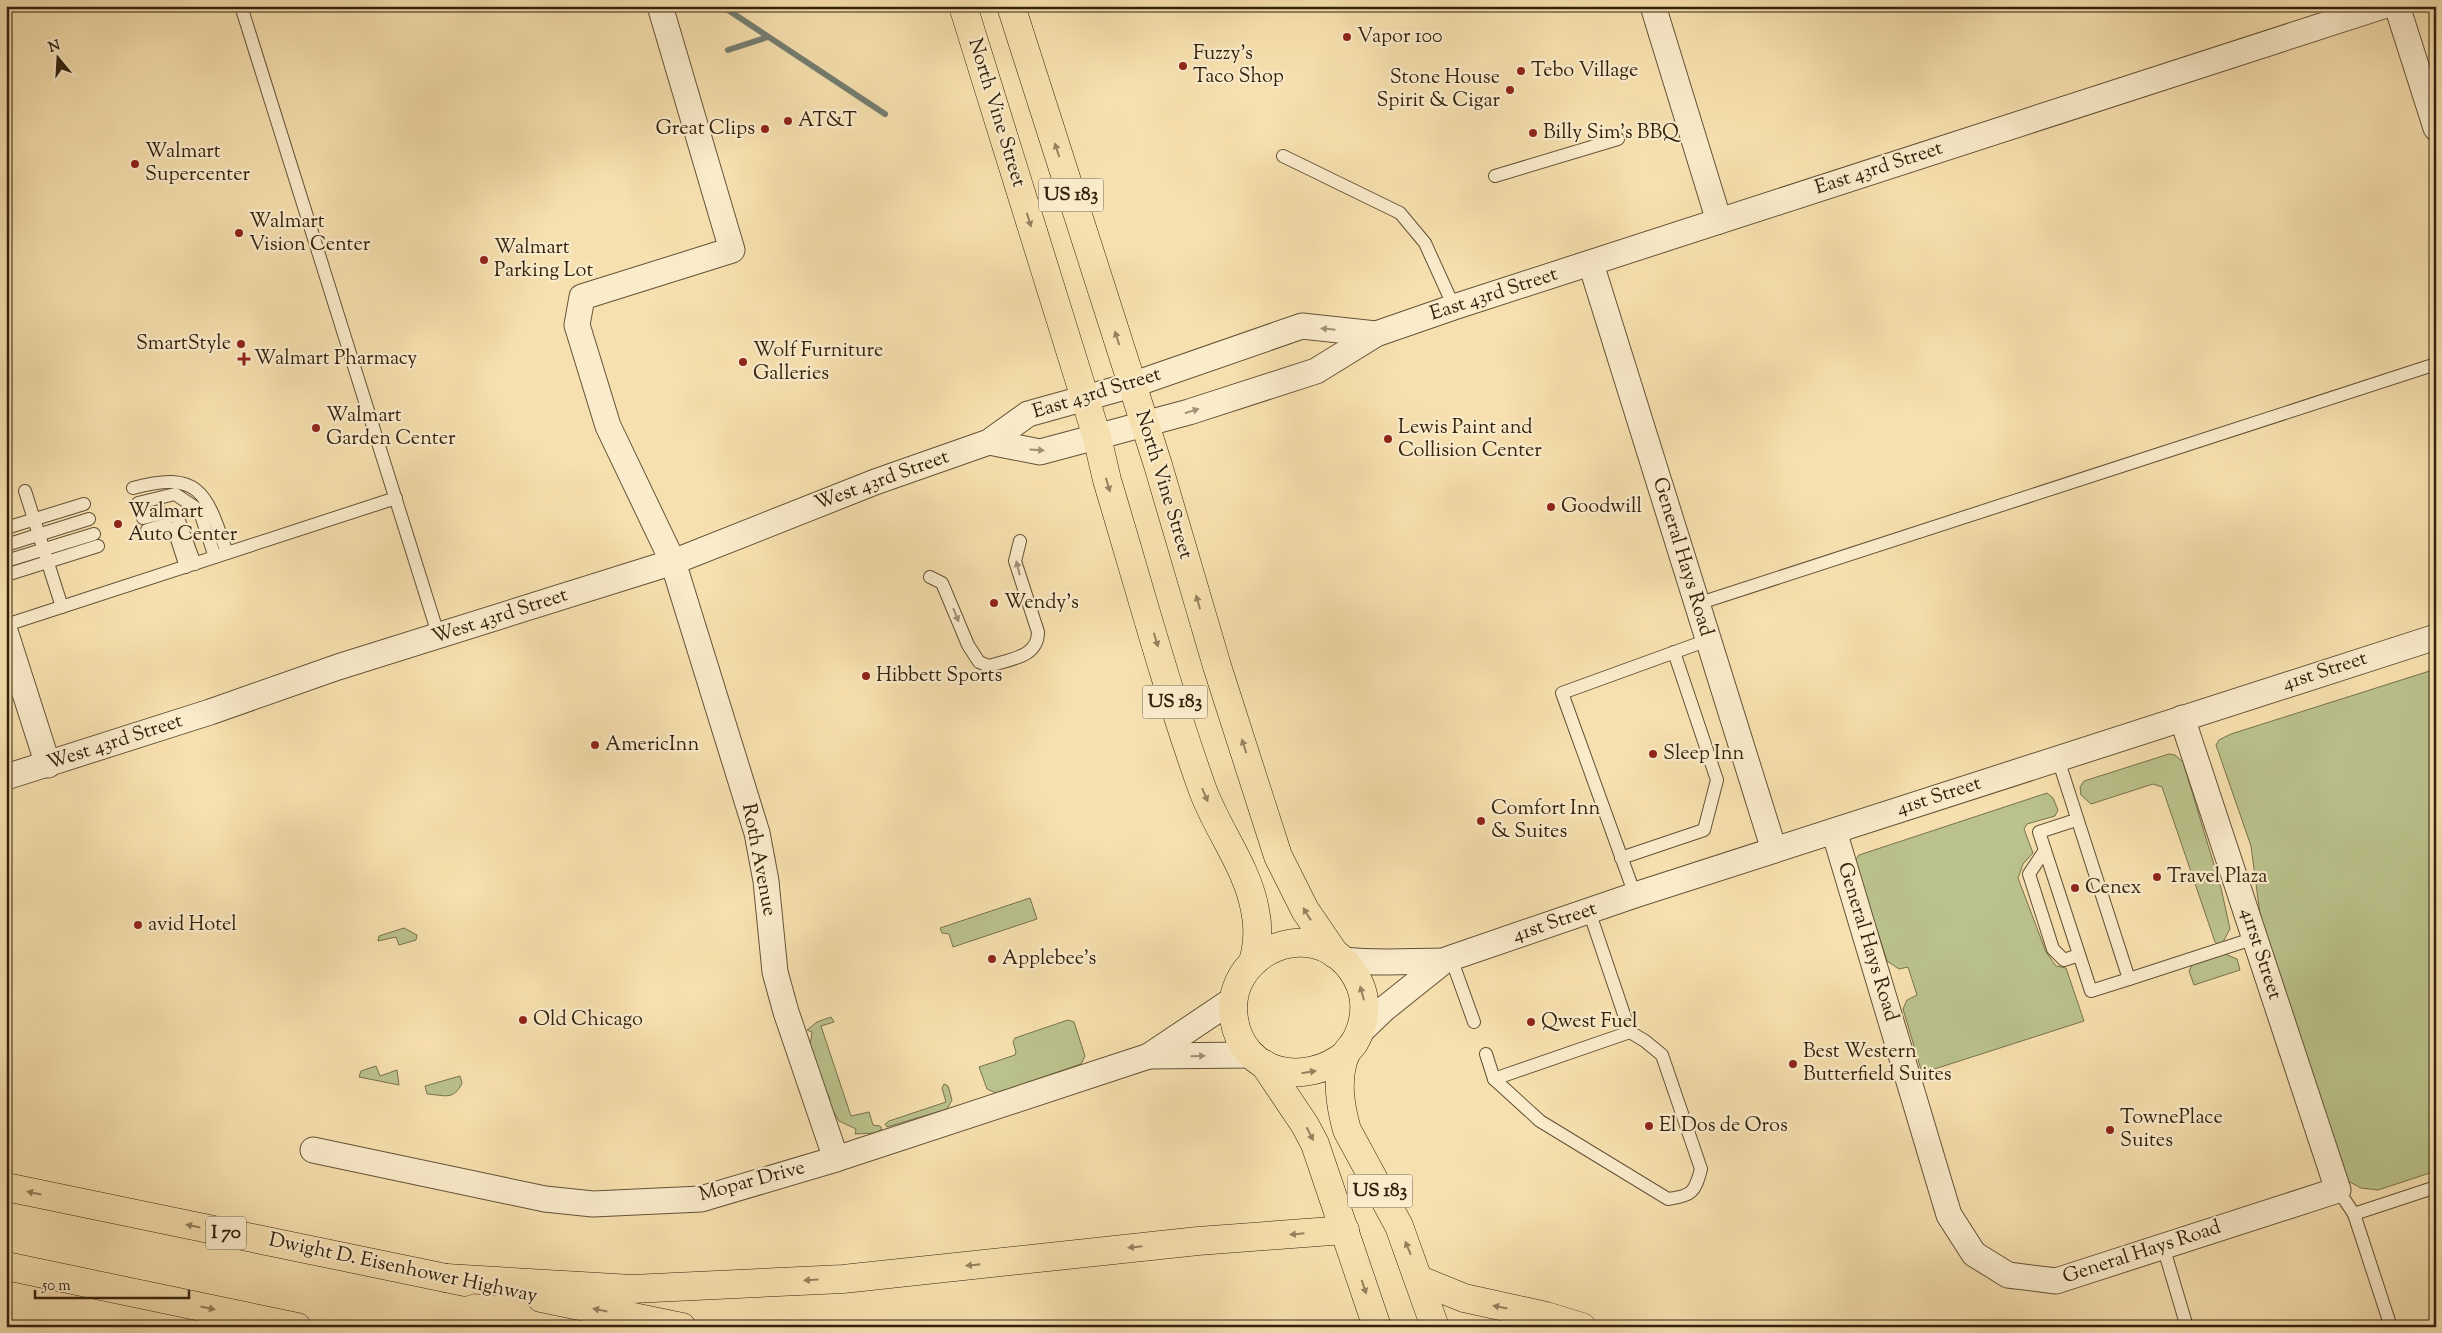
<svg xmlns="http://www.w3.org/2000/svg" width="2442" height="1333" viewBox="0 0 2442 1333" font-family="'Sorts Mill Goudy',serif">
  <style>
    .green { fill: #bbc28c; stroke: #77724c }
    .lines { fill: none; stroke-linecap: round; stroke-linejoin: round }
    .stream { stroke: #747e71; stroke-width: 6 }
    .lane-casing { stroke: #645236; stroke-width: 14 }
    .street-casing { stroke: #645236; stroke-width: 27 }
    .highway-casing { stroke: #33220d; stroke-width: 29 }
    .lane { stroke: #faebcb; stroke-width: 12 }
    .street { stroke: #faebcb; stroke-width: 25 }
    .highway { stroke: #f7e0af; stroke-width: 28 }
    .oneway { fill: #95815e }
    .oneway2 { fill: #a09176 }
    .poi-dot { fill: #8f2418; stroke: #faebcb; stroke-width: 2 }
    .labels { text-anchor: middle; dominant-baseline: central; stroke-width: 4.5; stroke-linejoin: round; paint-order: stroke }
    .shield { fill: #faebcb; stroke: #6f5e46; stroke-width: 1 }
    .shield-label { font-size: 19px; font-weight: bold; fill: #33220d }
    .poi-label { font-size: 20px; fill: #33220d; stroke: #faebcb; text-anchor: start }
    .street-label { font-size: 20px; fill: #33220d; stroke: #faebcb }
  </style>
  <rect width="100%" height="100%" fill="#f7e0af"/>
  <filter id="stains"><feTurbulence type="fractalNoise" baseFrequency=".004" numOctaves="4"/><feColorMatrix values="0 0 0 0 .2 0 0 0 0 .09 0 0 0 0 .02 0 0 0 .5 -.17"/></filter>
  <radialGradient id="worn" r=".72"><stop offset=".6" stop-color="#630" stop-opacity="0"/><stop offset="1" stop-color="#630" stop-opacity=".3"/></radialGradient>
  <!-- green -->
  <g class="green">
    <path d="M2436,669V1171L2378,1190L2361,1188L2344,1179L2262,929L2251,846L2216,745L2219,740L2231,734Z"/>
    <path d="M2169,754L2175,755L2183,762L2221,888L2230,929L2223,942L2218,944L2215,942L2162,787L2153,784L2091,804L2081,795L2080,787L2084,781Z"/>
    <path d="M2047,793L2053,798L2058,810L2055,816L2027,824L2024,829L2033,853L2023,864L2018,878L2046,952L2056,966L2066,968L2084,1021L1922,1073L1903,1009L1907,1000L1917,995L1908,967L1899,969L1887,961L1855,861L1859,855Z"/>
    <path d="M1030,898L1037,919L953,947L949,934L942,933L940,928Z"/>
    <path d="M404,928L417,935L416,940L399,945L396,937L378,941L379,936Z"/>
    <path d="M2225,954L2237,959L2240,970L2194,985L2189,971L2192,965Z"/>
    <path d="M831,1017L834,1022L821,1026L851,1116L869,1112L873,1125L880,1126L882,1129L875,1133L855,1134L856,1129L839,1121L829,1104L830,1098L823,1087L810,1046L812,1032L807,1030L817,1022Z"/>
    <path d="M1068,1020L1074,1022L1085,1056L1081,1064L996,1093L987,1089L979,1067L1015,1055L1016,1052L1013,1042L1015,1038Z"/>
    <path d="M376,1066L380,1076L397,1070L399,1085L359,1077L361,1071Z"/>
    <path d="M460,1076L462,1083C454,1101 444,1095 427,1094L425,1086Z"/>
    <path d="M944,1084L948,1086L952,1100L947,1109L887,1127L885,1124L889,1121L946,1102L942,1088Z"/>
  </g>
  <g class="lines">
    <!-- stream -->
    <g class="stream">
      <path d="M722,6L885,114"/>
      <path d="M728,50L768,37"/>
    </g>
    <defs>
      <g id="lane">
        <path d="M241,6L439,637"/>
        <path d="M1283,156L1400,213L1425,243L1454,307"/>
        <path d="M1495,176L1618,139"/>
        <path d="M133,488C202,469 207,496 227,553"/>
        <path d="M25,491L62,607"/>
        <path d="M138,503L175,494L196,508L201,515L215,557"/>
        <path d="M143,518L164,513L178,518L195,564"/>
        <path d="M6,528L84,504"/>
        <path d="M147,530L164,525L174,530L186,567"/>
        <path d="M6,545L89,519"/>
        <path d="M6,561L94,534"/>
        <path d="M6,575L98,546"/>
        <path d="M930,577L942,583L968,645L979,662L989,666C1009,659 1038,658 1038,632L1015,561L1020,541"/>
        <path d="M1697,604L2436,364"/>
        <path d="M6,625L396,498"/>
        <path d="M2058,759L2129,979L2255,938"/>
        <path d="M2076,820L2039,832L2091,991L2129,979"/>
        <path d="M2045,850L2029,874L2053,949L2064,960L2079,955"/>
        <path d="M1621,858L1704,830L1717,780L1674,652"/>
        <path d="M1635,895L1562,693L1708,640"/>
        <path d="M1451,958L1474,1022"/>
        <path d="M1486,1054L1494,1079L1540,1121L1668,1199C1692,1196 1695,1192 1701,1169L1662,1055L1645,1041L1630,1032L1589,911"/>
        <path d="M1494,1079L1630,1032"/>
        <path d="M2338,1190L2354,1214"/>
        <path d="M2163,1246L2187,1327"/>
        <path d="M2391,1327L2354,1214L2436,1187"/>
      </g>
      <g id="street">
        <path d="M660,6L732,250L582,297L577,325L608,426L673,562L681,588L757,833L766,881L775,972L786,1012L836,1159"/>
        <path d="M1653,6L1719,221"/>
        <path d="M2397,6L2436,128"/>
        <path d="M1591,264L1774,850"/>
        <path d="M989,442L1040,452L1189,412L1316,371L1376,334L1454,307L2383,6"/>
        <path d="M6,634L48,765"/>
        <path d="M6,777L210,712L338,667L673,562L875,482L989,442L1028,414L1132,385L1302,326L1376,334"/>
        <path d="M1834,831L1949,1215L1974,1254L2008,1275L2056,1281L2338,1190L2182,718"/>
        <path d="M1344,960C1377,964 1411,961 1444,961"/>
        <path d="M1359,1033L1384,1009L1444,961L1451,958L1635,895L2436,637"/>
        <path d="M1149,1056L1253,1055"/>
        <path d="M313,1150L545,1199L593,1204L701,1199L836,1159L1149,1056L1234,999"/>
      </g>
      <g id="highway">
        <path d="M963,6L1097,437L1107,480C1138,583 1166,687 1202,788C1217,830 1247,866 1255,910C1259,928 1258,944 1253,962"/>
        <path d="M1011,6L1158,465L1217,666L1278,856L1305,910L1335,954"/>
        <path d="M1346,1054C1306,1087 1243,1076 1234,1019C1227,976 1264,940 1306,943C1331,945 1351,963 1360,985C1368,1004 1364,1027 1354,1043C1351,1047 1347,1051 1345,1055C1336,1080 1340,1105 1347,1130L1399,1226L1435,1327"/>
        <path d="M1264,1064L1305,1125L1315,1144L1377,1327"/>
        <path d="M6,1187L465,1282"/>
        <path d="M6,1266L297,1327"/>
        <path d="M446,1278L632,1289L843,1279L1198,1241L1345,1230"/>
        <path d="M1420,1280L1464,1298L1546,1316L1582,1327"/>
        <path d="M541,1298L682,1327"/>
      </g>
    </defs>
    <!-- lane casing -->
    <use href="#lane" class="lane-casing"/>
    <!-- street casing -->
    <use href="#street" class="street-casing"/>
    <!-- highway casing -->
    <use href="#highway" class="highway-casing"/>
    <!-- lane -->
    <use href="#lane" class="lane"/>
    <!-- street -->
    <use href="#street" class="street"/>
    <!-- highway -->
    <use href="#highway" class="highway"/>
  </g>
  <!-- one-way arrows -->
  <defs><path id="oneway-solid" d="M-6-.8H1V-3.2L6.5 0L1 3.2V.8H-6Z" transform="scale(1.25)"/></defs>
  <g class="oneway">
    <use href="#oneway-solid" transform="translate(1057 150) rotate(-108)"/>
    <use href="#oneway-solid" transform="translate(1029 220) rotate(73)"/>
    <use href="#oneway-solid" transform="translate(1117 338) rotate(-108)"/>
    <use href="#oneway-solid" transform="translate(1108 485) rotate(74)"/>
    <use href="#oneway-solid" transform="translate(1198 602) rotate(-106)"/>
    <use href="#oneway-solid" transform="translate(1156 640) rotate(73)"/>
    <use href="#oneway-solid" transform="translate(1244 746) rotate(-108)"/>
    <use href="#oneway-solid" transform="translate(1205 795) rotate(67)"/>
    <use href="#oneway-solid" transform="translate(1307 914) rotate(-122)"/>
    <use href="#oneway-solid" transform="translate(1362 993) rotate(-105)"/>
    <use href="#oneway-solid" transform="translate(1309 1072) rotate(-9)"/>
    <use href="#oneway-solid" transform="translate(1310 1134) rotate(63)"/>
    <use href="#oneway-solid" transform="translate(34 1193) rotate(-168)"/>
    <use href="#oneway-solid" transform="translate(193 1226) rotate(-168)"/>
    <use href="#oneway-solid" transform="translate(1297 1234) rotate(174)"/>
    <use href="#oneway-solid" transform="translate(1135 1247) rotate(174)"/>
    <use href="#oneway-solid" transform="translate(1408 1248) rotate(-112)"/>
    <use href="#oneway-solid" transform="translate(973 1265) rotate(174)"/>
    <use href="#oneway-solid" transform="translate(811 1280) rotate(177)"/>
    <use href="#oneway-solid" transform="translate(1364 1287) rotate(72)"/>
    <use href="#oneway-solid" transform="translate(1500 1307) rotate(-169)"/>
    <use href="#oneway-solid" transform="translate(208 1308) rotate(12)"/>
    <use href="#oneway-solid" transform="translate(600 1310) rotate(-168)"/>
  </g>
  <g class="oneway2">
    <use href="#oneway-solid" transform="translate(1328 329) rotate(-174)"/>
    <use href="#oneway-solid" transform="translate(1192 411) rotate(-17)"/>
    <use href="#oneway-solid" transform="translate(1037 450) rotate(3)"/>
    <use href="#oneway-solid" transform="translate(1018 568) rotate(-104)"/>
    <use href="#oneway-solid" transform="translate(956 615) rotate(68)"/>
    <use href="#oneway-solid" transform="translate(1198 1056) rotate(-1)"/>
  </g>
  <!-- markers -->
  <g class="poi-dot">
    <circle cx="1347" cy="37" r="5"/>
    <circle cx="1183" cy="66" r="5"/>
    <circle cx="1521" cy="71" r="5"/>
    <circle cx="1510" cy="90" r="5"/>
    <circle cx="788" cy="121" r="5"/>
    <circle cx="765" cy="129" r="5"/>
    <circle cx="1533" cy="133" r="5"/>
    <circle cx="135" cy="164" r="5"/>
    <circle cx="239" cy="233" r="5"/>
    <circle cx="484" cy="260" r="5"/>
    <circle cx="241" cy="344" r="5"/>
    <path d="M241.5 351.5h5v5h5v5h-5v5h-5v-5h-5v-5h5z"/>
    <circle cx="743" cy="362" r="5"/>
    <circle cx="316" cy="428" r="5"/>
    <circle cx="1388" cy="439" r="5"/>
    <circle cx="1551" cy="507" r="5"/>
    <circle cx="118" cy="524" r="5"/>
    <circle cx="994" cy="603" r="5"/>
    <circle cx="866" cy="676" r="5"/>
    <circle cx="595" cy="745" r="5"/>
    <circle cx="1653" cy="754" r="5"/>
    <circle cx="1481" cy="821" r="5"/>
    <circle cx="2157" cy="877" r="5"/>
    <circle cx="2075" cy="888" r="5"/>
    <circle cx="138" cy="925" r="5"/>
    <circle cx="992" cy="959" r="5"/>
    <circle cx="523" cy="1020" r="5"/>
    <circle cx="1531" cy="1022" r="5"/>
    <circle cx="1793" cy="1064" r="5"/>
    <circle cx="1649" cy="1126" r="5"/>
    <circle cx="2110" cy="1130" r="5"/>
  </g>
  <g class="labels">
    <!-- shield labels -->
    <g class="shield">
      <rect x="1038.5" y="178.5" width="65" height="33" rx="4"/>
      <rect x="1142.5" y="685.5" width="65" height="33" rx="4"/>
      <rect x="1347.5" y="1174.5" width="65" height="33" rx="4"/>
      <rect x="206" y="1216.5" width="40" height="33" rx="4"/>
    </g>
    <g class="shield-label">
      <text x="1071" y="195">US 183</text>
      <text x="1175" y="702">US 183</text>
      <text x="1380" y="1191">US 183</text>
      <text x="226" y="1233">I 70</text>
    </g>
    <!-- poi labels -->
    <g class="poi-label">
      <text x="1357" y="37">Vapor 100</text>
      <text x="1193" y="54">Fuzzy's<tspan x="1193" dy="23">Taco Shop</tspan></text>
      <text x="1531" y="71">Tebo Village</text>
      <text x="1500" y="78" text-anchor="end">Stone House<tspan x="1500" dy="23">Spirit &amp; Cigar</tspan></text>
      <text x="798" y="121">AT&amp;T</text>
      <text x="755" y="129" text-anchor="end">Great Clips</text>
      <text x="1543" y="133">Billy Sim's BBQ</text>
      <text x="145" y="152">Walmart<tspan x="145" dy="23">Supercenter</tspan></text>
      <text x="249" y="222">Walmart<tspan x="249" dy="23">Vision Center</tspan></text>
      <text x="494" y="248">Walmart<tspan x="494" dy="23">Parking Lot</tspan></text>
      <text x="231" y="344" text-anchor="end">SmartStyle</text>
      <text x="753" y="351">Wolf Furniture<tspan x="753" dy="23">Galleries</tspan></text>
      <text x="254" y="359">Walmart Pharmacy</text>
      <text x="326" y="416">Walmart<tspan x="326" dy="23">Garden Center</tspan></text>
      <text x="1398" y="428">Lewis Paint and<tspan x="1398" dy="23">Collision Center</tspan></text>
      <text x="1561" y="507">Goodwill</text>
      <text x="128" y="512">Walmart<tspan x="128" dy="23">Auto Center</tspan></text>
      <text x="1004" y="603">Wendy's</text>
      <text x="876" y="676">Hibbett Sports</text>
      <text x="605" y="745">AmericInn</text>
      <text x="1663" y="754">Sleep Inn</text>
      <text x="1491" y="809">Comfort Inn<tspan x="1491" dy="23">&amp; Suites</tspan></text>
      <text x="2167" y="877">Travel Plaza</text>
      <text x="2085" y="888">Cenex</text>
      <text x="148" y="925">avid Hotel</text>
      <text x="1002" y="959">Applebee's</text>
      <text x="533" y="1020">Old Chicago</text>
      <text x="1541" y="1022">Qwest Fuel</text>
      <text x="1803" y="1052">Best Western<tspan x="1803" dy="23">Butterfield Suites</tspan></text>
      <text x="2120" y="1118">TownePlace<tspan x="2120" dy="23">Suites</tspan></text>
      <text x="1659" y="1126">El Dos de Oros</text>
    </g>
    <!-- street labels -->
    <g class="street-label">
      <text transform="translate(996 113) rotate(73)">North Vine Street</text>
      <text transform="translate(1879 169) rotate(-18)">East 43rd Street</text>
      <text transform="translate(1494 295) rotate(-18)">East 43rd Street</text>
      <text transform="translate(1097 394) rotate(-17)">East 43rd Street</text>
      <text transform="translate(882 481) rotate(-20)">West 43rd Street</text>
      <text transform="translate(1163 485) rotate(73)">North Vine Street</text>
      <text transform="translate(1682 557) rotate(73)">General Hays Road</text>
      <text transform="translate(500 617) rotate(-18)">West 43rd Street</text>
      <text transform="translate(2325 672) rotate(-18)">41st Street</text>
      <text transform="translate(115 743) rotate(-18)">West 43rd Street</text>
      <text transform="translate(1939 797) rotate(-18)">41st Street</text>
      <text transform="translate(758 860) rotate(79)">Roth Avenue</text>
      <text transform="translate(1555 923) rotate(-19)">41st Street</text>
      <text transform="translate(1867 942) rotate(73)">General Hays Road</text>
      <text transform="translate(2260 954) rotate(72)">41rst Street</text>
      <text transform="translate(752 1182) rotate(-15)">Mopar Drive</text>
      <text transform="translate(2142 1253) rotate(-18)">General Hays Road</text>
      <text transform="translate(403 1269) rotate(12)">Dwight D. Eisenhower Highway</text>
    </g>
  </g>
  <!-- margin -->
  <rect width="2442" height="1333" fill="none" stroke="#f7e0af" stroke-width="25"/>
  <rect x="8" y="8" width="2427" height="1318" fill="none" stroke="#33220d" stroke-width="2.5"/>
  <rect x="12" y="12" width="2417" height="1308" fill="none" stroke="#33220d"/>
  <!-- north arrow -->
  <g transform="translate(58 58) rotate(342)" stroke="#faebcb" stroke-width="4" paint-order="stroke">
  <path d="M0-4L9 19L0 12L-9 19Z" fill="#33220d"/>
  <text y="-8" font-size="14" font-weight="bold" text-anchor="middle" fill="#33220d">N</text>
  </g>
  <!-- scale -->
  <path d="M35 1290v8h154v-8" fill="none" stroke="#33220d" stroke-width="2.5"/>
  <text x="42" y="1290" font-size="15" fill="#33220d" stroke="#faebcb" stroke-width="4" paint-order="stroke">50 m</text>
  <rect width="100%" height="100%" filter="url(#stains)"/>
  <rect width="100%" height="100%" fill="url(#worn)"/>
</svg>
